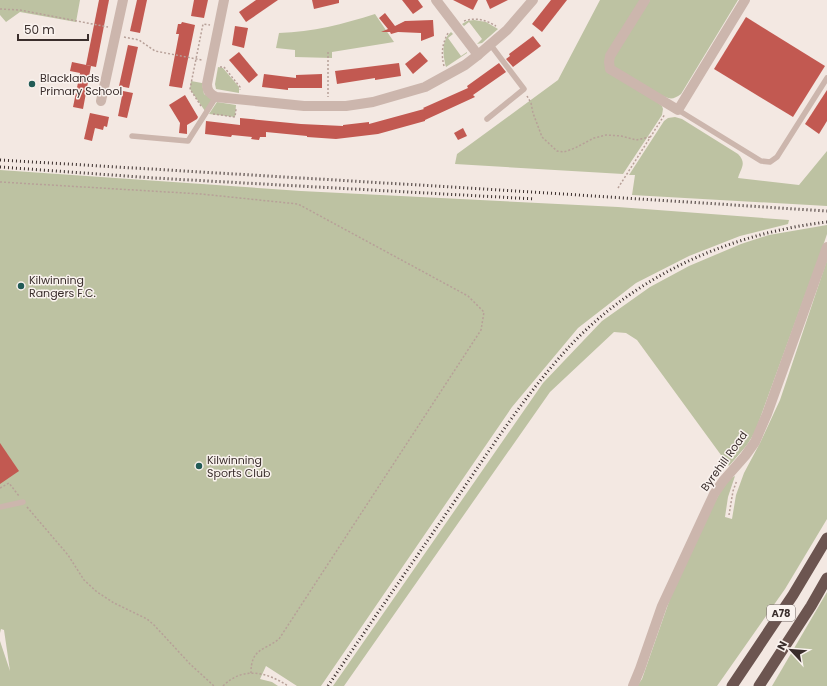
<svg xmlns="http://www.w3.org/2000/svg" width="827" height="686" viewBox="0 0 827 686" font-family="Poppins,sans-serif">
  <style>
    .green { fill: #bdc2a2 }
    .building { fill: #c25951 }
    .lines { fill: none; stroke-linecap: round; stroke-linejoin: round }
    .path { stroke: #b7a098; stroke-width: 1.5; stroke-dasharray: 2 2; stroke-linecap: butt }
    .service { stroke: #ccb6ad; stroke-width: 5.5 }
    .minor { stroke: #ccb6ad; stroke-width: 10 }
    .trunk { stroke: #6c5550; stroke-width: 11 }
    .rail { stroke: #3a2e2c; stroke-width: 3; stroke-dasharray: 1 3; stroke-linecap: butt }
    .poi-dot { fill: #225b56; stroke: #faf3ef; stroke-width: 1.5 }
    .labels { text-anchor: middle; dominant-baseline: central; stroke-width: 3; stroke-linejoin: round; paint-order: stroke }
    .shield { fill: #faf3ef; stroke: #746966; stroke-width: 1 }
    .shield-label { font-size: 10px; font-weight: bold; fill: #3a2e2c }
    .poi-label { font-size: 11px; fill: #3a2e2c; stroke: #faf3ef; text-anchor: start }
    .street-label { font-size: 11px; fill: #3a2e2c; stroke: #faf3ef }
  </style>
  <rect width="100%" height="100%" fill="#f3e8e2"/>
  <!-- green -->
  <g class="green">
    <path d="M0,0H80L76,22L20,12L6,22L0,15Z"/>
    <path d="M600,0H641L605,60L662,106L663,109L662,115L623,174L455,164L457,154L558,80Z"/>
    <path d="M650,0H738L681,94C674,99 671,100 663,96L614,68L613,62L614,57Z"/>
    <path d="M375,14L394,42L332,52V58L295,57V50L276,48L279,33C313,32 343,24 375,14Z"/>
    <path d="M474,20L486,22L498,29L482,43L477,44L482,39L469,22L464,26L462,24L467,21Z"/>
    <path d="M451,32L453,34L448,38L461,56L467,52V53L446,67C443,55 441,41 451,32Z"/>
    <path d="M218,67L223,68L239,87V93L216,89L215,84Z"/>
    <path d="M191,81L202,83L204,94L212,99L205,111L190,89Z"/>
    <path d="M217,102L236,105L235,117L209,114Z"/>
    <path d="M675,117L682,119L738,154C747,163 741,168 738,178L799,185L827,151V206L632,195L635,175H629L664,121L668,118Z"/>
    <path d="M0,170L301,191L618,207L789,220L788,224L740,236L689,256L636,283L578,328L512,407L321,686H297L266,666L260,679L272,682L278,686H0V641L10,671L4,630L1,629L0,633Z"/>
    <path d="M827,225V234L823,246L755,432L747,445L729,466L637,340L626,333L614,332L550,392L344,686H333L543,383L602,321L650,287L689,266L741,244L769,235Z"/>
    <path d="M827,260V519L785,589L717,686H637L642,679L672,593L708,515L724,485L729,479L735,476L728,497L725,517L732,519L736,495L744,473L760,443L780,400Z"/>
    <path d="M827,592V686H772Z"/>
  </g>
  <!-- building -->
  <g class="building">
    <path d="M99,0H109L96,67L86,65Z"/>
    <path d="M137,0H147L140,33L130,31Z"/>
    <path d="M194,0H208L204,18L191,16Z"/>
    <path d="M256,0H278L246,22L239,12Z"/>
    <path d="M312,0H339V3L314,9Z"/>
    <path d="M402,0H418L423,7L413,14Z"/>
    <path d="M453,0H478L473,10Z"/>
    <path d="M486,0H508L490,9Z"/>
    <path d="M551,0H567L542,32L532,24Z"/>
    <path d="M385,13L395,26L405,21L433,20L434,36L421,41V33L398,32L391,34L390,32H381L388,29L379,18Z"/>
    <path d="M746,17L825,66L793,117L714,69Z"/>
    <path d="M182,22L195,25L182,88L169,86L179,34H176L178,24H181Z"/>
    <path d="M235,26L248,28L244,48L232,45Z"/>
    <path d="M533,36L541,46L513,67L506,59L510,56L509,54Z"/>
    <path d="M128,45L138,47L129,88L119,86Z"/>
    <path d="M239,52L258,75L249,83L229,60Z"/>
    <path d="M420,52L428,61L413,74L405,64Z"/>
    <path d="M72,62L91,66L83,109L73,107L80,73L70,71Z"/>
    <path d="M399,63L401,76L375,80V78L337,84L335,71Z"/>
    <path d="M499,63L506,72L473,95L475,97L425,120V121L378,134L336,139L307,137V136L266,132V137H260L259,140L251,139L252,137L232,135L231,137L205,134L206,121L240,125V118L301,124L343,126V125L369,122V124L424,109L423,108L468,88L467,86Z"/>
    <path d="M264,74L296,78V75L322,74V88H288V90L262,87Z"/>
    <path d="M827,90V121L819,134L805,124Z"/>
    <path d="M123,91L133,93L127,118L118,116Z"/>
    <path d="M185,95L198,117L197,119L187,125V134L179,133L180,123L169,105Z"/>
    <path d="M90,113L109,117L107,127L104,126L103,130L95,128L92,141L84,139Z"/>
    <path d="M463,128L467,136L458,140L454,133Z"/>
    <path d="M0,443L19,471L0,484Z"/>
  </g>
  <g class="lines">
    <!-- path -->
    <g class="path">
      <path d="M0,9L20,10L108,27"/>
      <path d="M464,21C476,17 486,20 496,26"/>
      <path d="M124,37L139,40L155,51L202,60"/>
      <path d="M328,52V97"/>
      <path d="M444,66C441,54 442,44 448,33"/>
      <path d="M220,67H224L240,87V90"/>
      <path d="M527,96L531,103L533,113L542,137L557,151L564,152L575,148L594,138L606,135L621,136L636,140L650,137"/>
      <path d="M201,106L190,89L203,24L210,25"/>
      <path d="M213,114L235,117L236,109"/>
      <path d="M0,182L201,194L298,204L468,296L484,312L481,330L279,639C264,651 251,648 251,673"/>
      <path d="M618,188L665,114"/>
      <path d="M0,488L9,483L19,496"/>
      <path d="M27,507L68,555L84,580L97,592L114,603L147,619L154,625L190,664L214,686"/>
      <path d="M729,515L733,491L737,480"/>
      <path d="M223,686C243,666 267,672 288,686"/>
    </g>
    <!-- service -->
    <g class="service">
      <path d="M678,110L761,161L770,162L777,157L827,78"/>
      <path d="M487,119L524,89L490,44"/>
      <path d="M132,136L188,141L216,97"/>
      <path d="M0,507L23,502"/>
    </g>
    <!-- minor -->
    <g class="minor">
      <path d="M224,0L207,84C207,91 210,94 216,97L304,106H346L373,102L425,87L465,65L478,55L507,30L533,0"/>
      <path d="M436,0L478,55"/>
      <path d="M645,0L610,56L609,62L610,69L678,110L745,0"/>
      <path d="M101,101L123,0"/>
      <path d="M633,686L640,669L662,606L714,494L723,481L745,456L755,442L767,414L827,247"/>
    </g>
    <!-- trunk -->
    <g class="trunk">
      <path d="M732,686L793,595L827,538"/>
      <path d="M759,686L811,606L827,578"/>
    </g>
    <!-- rail -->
    <g class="rail">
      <path d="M0,160L469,188L827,211"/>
      <path d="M0,167L154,178L535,199"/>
      <path d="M328,686C371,622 415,559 459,495C491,448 522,400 560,357C627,279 726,234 827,222"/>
    </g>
  </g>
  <!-- markers -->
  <g class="poi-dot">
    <circle cx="32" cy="84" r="4"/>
    <circle cx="21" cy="286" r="4"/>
    <circle cx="199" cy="466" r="4"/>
  </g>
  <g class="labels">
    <!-- shield labels -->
    <rect class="shield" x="767" y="605" width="28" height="16" rx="3"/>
    <g class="shield-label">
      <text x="781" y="613">A78</text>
    </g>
    <!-- poi labels -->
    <g class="poi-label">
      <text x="40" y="78">Blacklands<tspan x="40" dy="13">Primary School</tspan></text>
      <text x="29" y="280">Kilwinning<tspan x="29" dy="13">Rangers F.C.</tspan></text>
      <text x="207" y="460">Kilwinning<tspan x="207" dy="13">Sports Club</tspan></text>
    </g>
    <!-- street labels -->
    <g class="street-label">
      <text transform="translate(724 461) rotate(-54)">Byrehill Road</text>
    </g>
  </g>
  <!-- north arrow -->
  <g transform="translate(791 650) rotate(296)" stroke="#faf3ef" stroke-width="3" paint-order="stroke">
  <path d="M0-3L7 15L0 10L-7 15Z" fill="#3a2e2c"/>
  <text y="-6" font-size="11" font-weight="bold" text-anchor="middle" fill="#3a2e2c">N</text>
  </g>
  <!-- scale -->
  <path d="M18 34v6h70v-6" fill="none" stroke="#3a2e2c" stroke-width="2"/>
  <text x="24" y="34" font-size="12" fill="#3a2e2c" stroke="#faf3ef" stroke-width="3" paint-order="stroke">50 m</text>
</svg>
